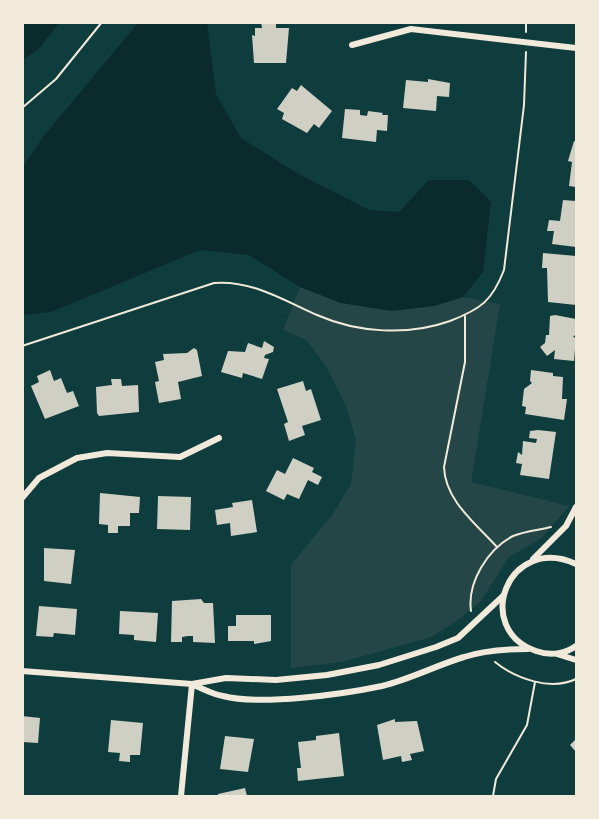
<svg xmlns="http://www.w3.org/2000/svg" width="599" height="819" viewBox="0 0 599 819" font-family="Commissioner,sans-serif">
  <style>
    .green { fill: #244646 }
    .water { fill: #0a2a2b }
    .building { fill: #cfcfc3 }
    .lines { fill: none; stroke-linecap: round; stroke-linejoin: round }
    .path { stroke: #f1e9da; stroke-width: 2 }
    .minor { stroke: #f1e9da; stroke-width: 6 }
  </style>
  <rect width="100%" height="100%" fill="#0f3d3e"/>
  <!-- green -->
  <path class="green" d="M300,287L341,303L434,306L463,297L500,304L471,482L569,506L542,538L509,557L481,601L458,620L431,637L342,662L291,668V565L332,515L351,484L356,440L346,406L326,366L306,340L283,330Z"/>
  <!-- water -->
  <g class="water">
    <path d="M23,22L59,23L39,49L23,60Z"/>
    <path d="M138,23H207L216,94L241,138L297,173L369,210L399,212L429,180H469L491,202L483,272L463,297L434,306L392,311L341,303L300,287L249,255L200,250L51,312L23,315V167L43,137Z"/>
  </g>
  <!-- building -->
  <g class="building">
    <path d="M261,22H276V28H289L286,63H254L252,35L255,36V28H262Z"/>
    <path d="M428,79L450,83L449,97L437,96L436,111L403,108L406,80L428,82Z"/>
    <path d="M301,85L332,111L319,128L314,124L307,133L282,119L284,113L277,109L292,88L297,91Z"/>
    <path d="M345,109L360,110V115L367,116L368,111L383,113L382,115H388L387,131L377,130L376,142L342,138Z"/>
    <path d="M574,141L576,142V187L569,186L572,162L568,161Z"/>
    <path d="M563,200L576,201V247L552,244L554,231H547L549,220L560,221Z"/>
    <path d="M543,253L576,256V305L548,302L547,268H542Z"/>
    <path d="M555,315L576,319V334L573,337L576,338L574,361L554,359L555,350L547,356L540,347L545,343L546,335H549L550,316Z"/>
    <path d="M264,341L274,347L273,352L265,355L264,358L269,359L262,379L243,373L242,378L221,372L228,351L245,352L248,343L262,348Z"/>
    <path d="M194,348L197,350L202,376L178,382L181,399L159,403L155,382L159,381L155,362L164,360L163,354L187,353Z"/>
    <path d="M50,370L54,381L61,378L67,393L73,391L79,406L45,419L31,386L39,382L37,376Z"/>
    <path d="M531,370L553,373V376L563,377L562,399H567L564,420L525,414L526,407L522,406L524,389L532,383L530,381Z"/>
    <path d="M111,379H121L122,386L138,385L139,412L99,416L97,413L96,387L112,385Z"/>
    <path d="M303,381L306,391L311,389L321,420L302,426L305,435L289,441L284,424L288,422L277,389Z"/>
    <path d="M538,430L556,432L549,479L520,475L522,464L516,463L518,452L522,455L523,441L536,443L537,439L529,438L530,431Z"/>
    <path d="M293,458L314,468L312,472L322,477L318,485L308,480L299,499L287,494L284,500L266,491L277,470L285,474Z"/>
    <path d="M100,493L140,497L139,513H130V526H118V533H108V525L99,524Z"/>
    <path d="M158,496L191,497L190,530L157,529Z"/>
    <path d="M252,500L257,532L231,536L230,523L217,525L215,510L233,507L232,503Z"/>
    <path d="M44,548L75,550L71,584L44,581Z"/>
    <path d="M201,599L204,603H213L215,643L193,642V636H188L182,637V642H171L172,601Z"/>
    <path d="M39,606L77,609L75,635L54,633L53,637L36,636Z"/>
    <path d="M120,611L158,613L156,642L134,640V635L119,634Z"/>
    <path d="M236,615H271V641L254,644V641H228V626H236Z"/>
    <path d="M22,716L40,718L38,743L22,742Z"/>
    <path d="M395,719V722L417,721L424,751L410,754L412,760L402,762L401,756L383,760L377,725Z"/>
    <path d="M111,720L143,723L140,755H130V762L119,761L120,753L108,752Z"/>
    <path d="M339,733L344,776L298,781L297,768H301L298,742L316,740V736Z"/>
    <path d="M225,736L254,739L248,772L220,769Z"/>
    <path d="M576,739V752L570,745Z"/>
    <path d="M245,788L247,796H218V794Z"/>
  </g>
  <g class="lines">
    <!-- path -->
    <g class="path">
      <path d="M526,22V32"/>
      <path d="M22,108L56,79L102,22"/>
      <path d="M465,316V362L444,467C445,500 475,523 497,547"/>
      <path d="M22,346L214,283C252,280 283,300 317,315C358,333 408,336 450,321C481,309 492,301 504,270L524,105L526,52"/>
      <path d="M471,611C467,582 488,549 513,536C525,531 539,530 551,527"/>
      <path d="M495,662C516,679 551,691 576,679"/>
      <path d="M493,796L496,779L527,725L535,682"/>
    </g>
    <!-- minor -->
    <g class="minor">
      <path d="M352,45L411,29L576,48"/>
      <path d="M22,498L39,478L77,458L107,453L180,457L219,438"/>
      <path d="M533,559L566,526L576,507"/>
      <path d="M576,564C508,533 472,629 536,651C550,656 565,654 576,646"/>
      <path d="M557,654L576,660"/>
      <path d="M22,671L192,684L226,678L276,680L327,675L379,665L436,647L458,638L503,596"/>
      <path d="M193,685C202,688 212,694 223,696C260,706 344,694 382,686C411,679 437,665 464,657C485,650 506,649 528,649"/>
      <path d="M181,796L192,684"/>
    </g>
  </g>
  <!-- border -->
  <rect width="599" height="819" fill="none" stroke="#f1e9da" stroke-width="48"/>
</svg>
